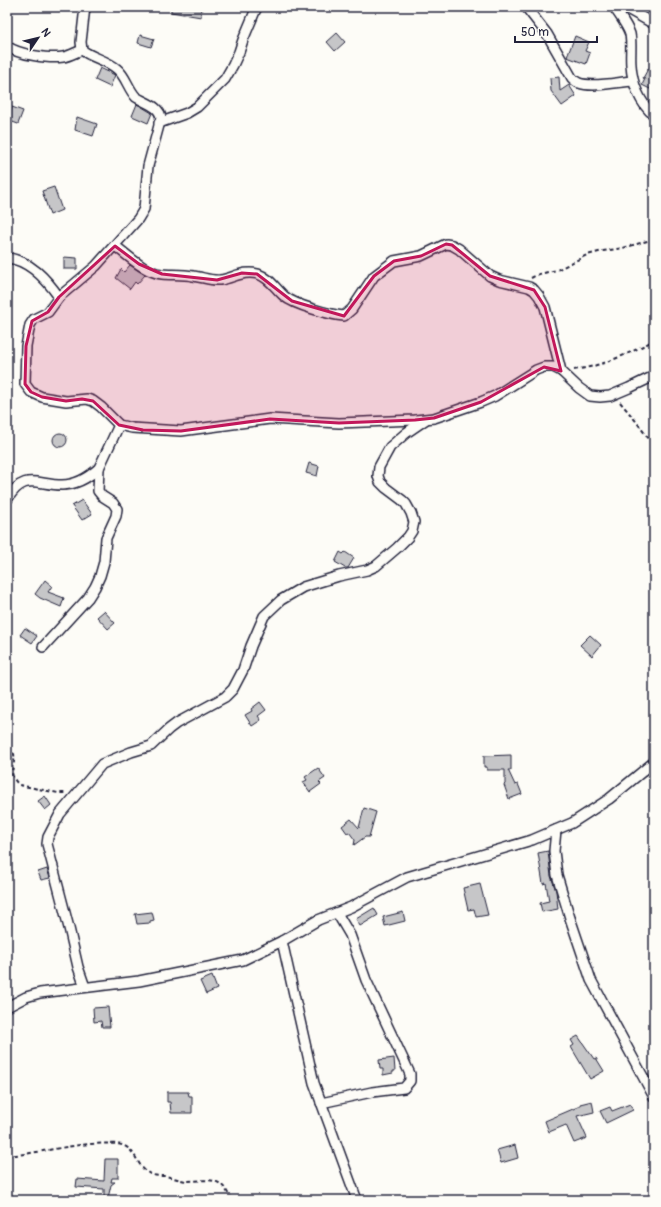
<svg xmlns="http://www.w3.org/2000/svg" width="661" height="1207" viewBox="0 0 661 1207" font-family="Pangolin,sans-serif">
  <style>
    .building { fill: #c6c6c8; stroke: #22223b }
    .lines { fill: none; stroke-linecap: round; stroke-linejoin: round }
    .street-casing { stroke: #22223b; stroke-width: 12 }
    .path { stroke: #22223b; stroke-width: 2; stroke-dasharray: 4 3; stroke-linecap: butt }
    .street { stroke: #fdfcf7; stroke-width: 9 }
    .marked { fill: #c2185b; fill-opacity: 0.2; stroke: #c2185b; stroke-width: 3; stroke-linejoin: round }
  </style>
  <rect width="100%" height="100%" fill="#fdfcf7"/>
  <filter id="ink" filterUnits="userSpaceOnUse"><feTurbulence type="fractalNoise" baseFrequency=".025" numOctaves="2"/><feDisplacementMap in="SourceGraphic" scale="8" xChannelSelector="R" yChannelSelector="G"/><feConvolveMatrix kernelMatrix="1 2 1 2 8 2 1 2 1" color-interpolation-filters="sRGB"/></filter>
  <g filter="url(#ink)">
    <!-- building -->
    <g class="building">
      <path d="M171,7H202L201,17L171,12Z"/>
      <path d="M337,33L345,42L335,51L327,42Z"/>
      <path d="M140,35L154,39L151,47L138,43Z"/>
      <path d="M575,36L589,42L585,51L590,53L586,64L567,57Z"/>
      <path d="M654,60V91L642,85L645,79L643,78L648,69H649Z"/>
      <path d="M100,68L115,75L110,87L95,80Z"/>
      <path d="M559,77L560,91L569,85L576,96L562,106L551,91L550,78Z"/>
      <path d="M137,104L152,113L148,123L132,116Z"/>
      <path d="M12,107L23,111L18,124L7,120Z"/>
      <path d="M77,117L97,124L93,136L75,130Z"/>
      <path d="M54,187L62,210L50,215L42,191Z"/>
      <path d="M64,257L77,258V269H64Z"/>
      <path d="M130,265L145,275L137,284L135,282L130,289L116,278L121,269L124,272Z"/>
      <circle cx="60" cy="440" r="7"/>
      <path d="M309,463L319,466L317,476L306,473Z"/>
      <path d="M82,500L92,514L82,520L72,506Z"/>
      <path d="M340,552L343,554L345,552L354,558L348,568H345L335,562Z"/>
      <path d="M45,580L52,586L48,592L64,598L61,607L40,598L35,594Z"/>
      <path d="M104,611L115,623L108,629L97,617Z"/>
      <path d="M25,628L37,636L32,643L20,635Z"/>
      <path d="M590,635L601,645L592,656L580,645Z"/>
      <path d="M260,702L266,710L258,716L261,720L252,726L245,715L252,711L251,709Z"/>
      <path d="M511,755V770H508L515,785L518,784L522,794L509,799L504,785L505,784V770H487V767H484V756Z"/>
      <path d="M318,768L325,778L319,782L321,784L310,792L303,782L307,780L305,777Z"/>
      <path d="M45,796L51,805L45,810L38,801Z"/>
      <path d="M364,808L376,812L369,837H365L354,845L355,840L349,832L347,833L342,826L351,819L359,828Z"/>
      <path d="M548,851L551,876L556,891L558,909L542,912L540,903L549,901L546,883L543,884L538,853Z"/>
      <path d="M47,869L50,878L41,880L38,872Z"/>
      <path d="M480,884L488,915L476,917L474,909L468,910L463,888Z"/>
      <path d="M374,908L378,915L360,926L356,919Z"/>
      <path d="M152,912L154,920L150,921V923L137,924L135,914Z"/>
      <path d="M403,912L405,921L385,926L383,917Z"/>
      <path d="M212,976L217,989L206,994L200,981Z"/>
      <path d="M108,1007L110,1027H102L101,1021L94,1022L93,1008Z"/>
      <path d="M578,1036L594,1059L596,1058L604,1071L590,1079L571,1047L574,1045L571,1040Z"/>
      <path d="M394,1058L395,1071H393V1073L383,1075V1069H380L379,1060Z"/>
      <path d="M167,1092H188L189,1096H192V1113H171L170,1102H167Z"/>
      <path d="M592,1101L594,1112L577,1116L587,1138L574,1143L566,1125L549,1132L545,1121L580,1106V1104Z"/>
      <path d="M630,1104L633,1110L606,1123L600,1111L610,1107L612,1111Z"/>
      <path d="M515,1145L518,1158L501,1163L497,1150Z"/>
      <path d="M105,1159H118V1178H112L111,1182H115L111,1185L108,1198H104V1189L76,1187L77,1179L104,1181Z"/>
    </g>
    <g class="lines">
      <defs>
        <g id="street">
          <path d="M85,7L81,42L82,50C92,58 107,60 117,69C126,76 128,89 136,97C145,103 160,106 161,118L148,166L144,209L138,219L96,266L59,297L48,312L34,319L30,325L26,346L25,384L31,392L42,397L66,401L87,399L93,401L101,407L119,425L132,428L181,431L270,419L339,423L415,420L434,418L481,402L495,396L536,370L544,367H553L561,371L579,388L590,396L600,397L610,396L629,388L654,376"/>
          <path d="M526,7L547,34L572,78C574,80 576,82 579,83C593,88 618,82 633,81"/>
          <path d="M614,7C619,15 627,25 630,34C632,44 630,55 631,65C632,83 640,104 654,115"/>
          <path d="M624,7L654,24"/>
          <path d="M7,46C18,55 50,59 63,57C70,56 76,52 82,50"/>
          <path d="M159,123L187,113L197,107L225,79L233,65L239,52L243,40L256,9L258,7"/>
          <path d="M115,246C129,256 144,272 162,274C172,275 182,274 193,276C202,277 211,281 220,280C234,278 243,270 258,274C270,278 275,288 284,296C294,305 331,315 344,316L352,309L374,276L394,261L421,256L446,244L452,245L459,249L490,276L499,280L529,287L534,290L539,296L545,307L561,371"/>
          <path d="M7,258C30,260 47,280 59,297"/>
          <path d="M7,500C24,471 37,485 62,485C75,485 89,477 99,468L119,425"/>
          <path d="M43,647L88,598L95,587L100,576L104,562L106,538L116,516L117,509L113,503L102,496L98,491L99,468"/>
          <path d="M556,830L554,851L557,875L570,918L591,980L654,1097"/>
          <path d="M282,941L314,1083L357,1200"/>
          <path d="M85,987L78,967L69,928L47,844L48,837L60,814L102,764L131,752L151,746L169,729L177,723L225,697L233,689L243,670L251,646L264,616L281,600L303,587L339,576L367,570L376,566L397,548L408,537L412,531L414,522L411,513L406,504L402,500L386,488L380,482L378,476L379,467L390,447L406,433L425,420"/>
          <path d="M7,1007L26,997L40,993L139,981L243,960L282,941L318,920L351,907L407,877L532,840L572,823L609,799L654,762"/>
          <path d="M321,1103L372,1092L404,1088L410,1081V1074L404,1061L366,980L350,935L337,913"/>
        </g>
      </defs>
      <!-- street casing -->
      <use href="#street" class="street-casing"/>
      <!-- path -->
      <g class="path">
        <path d="M531,278L539,274L557,270L587,255L603,251L623,248L654,239"/>
        <path d="M574,370C602,366 629,354 654,340"/>
        <path d="M620,402L635,420L654,446"/>
        <path d="M7,749L14,754C16,768 6,772 19,785L58,793H66"/>
        <path d="M7,1156C43,1153 80,1141 117,1144C136,1146 135,1164 147,1172C152,1176 159,1176 165,1176C172,1177 179,1180 186,1181C208,1181 221,1174 231,1200"/>
      </g>
      <!-- street -->
      <use href="#street" class="street"/>
    </g>
  </g>
  <!-- marked area -->
  <path class="marked" d="M446,244L452,245L490,276L534,290L545,307L561,371L544,367L481,402L434,418L415,420L339,423L270,419L181,431L143,430L119,425L93,401L82,399L66,401L42,397L31,392L25,384L26,346L32,321L48,312L59,297L115,246L139,264L162,274L217,280L242,273L257,274L292,301L344,316L374,276L394,261L421,256Z"/>
  <!-- margin -->
  <rect width="661" height="1207" fill="none" stroke="#fdfcf7" stroke-width="24"/>
  <rect x="12" y="12" width="637" height="1183" fill="none" stroke="#22223b" stroke-width="1.5" filter="url(#ink)"/>
  <!-- north arrow -->
  <g transform="translate(38 38) rotate(55)" stroke="#fdfcf7" stroke-width="3" paint-order="stroke">
  <path d="M0-3L7 15L0 10L-7 15Z" fill="#22223b"/>
  <text y="-6" font-size="11" font-weight="bold" text-anchor="middle" fill="#22223b">N</text>
  </g>
  <!-- scale -->
  <path d="M515 36v6h82v-6" fill="none" stroke="#22223b" stroke-width="2"/>
  <text x="521" y="36" font-size="12" fill="#22223b" stroke="#fdfcf7" stroke-width="3" paint-order="stroke">50 m</text>
</svg>
